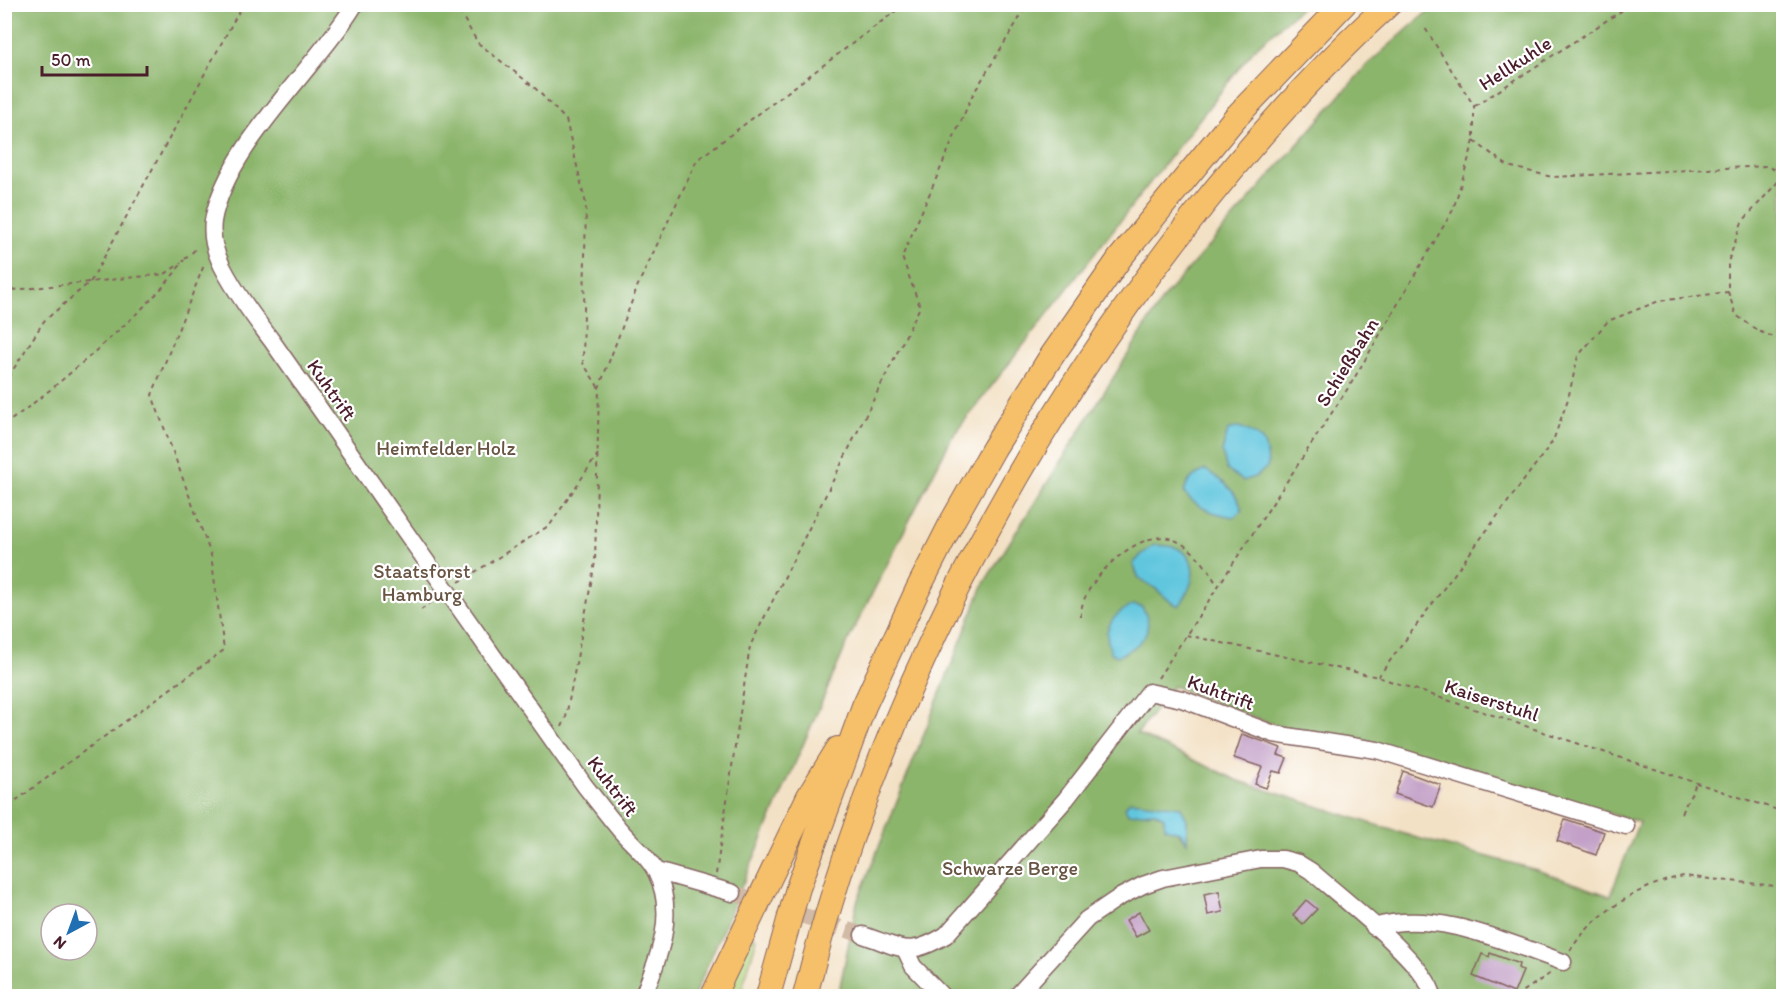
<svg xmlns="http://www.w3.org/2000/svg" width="1788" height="1001" viewBox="0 0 1788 1001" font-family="Itim,sans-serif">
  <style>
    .green { fill: #b1d37c; stroke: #7e7954; stroke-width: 1.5 }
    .forest { fill: #8cb56c; stroke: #6b6a4c; stroke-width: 1.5; fill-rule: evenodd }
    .water { fill: #60c6de; stroke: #557284; stroke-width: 1.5 }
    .building { fill: #c3a0c7 }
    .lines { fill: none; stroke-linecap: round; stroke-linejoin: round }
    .minor-tunnel { stroke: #d1baa6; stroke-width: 16; stroke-dasharray: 16 8; stroke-linecap: butt }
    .minor-casing { stroke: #856361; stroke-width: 19 }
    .highway-casing { stroke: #856361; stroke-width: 26 }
    .path { stroke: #856361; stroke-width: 2; stroke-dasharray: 4.5 4.5; stroke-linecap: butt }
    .minor { stroke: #fff; stroke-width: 16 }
    .highway { stroke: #f6c06b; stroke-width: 24 }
    .labels { text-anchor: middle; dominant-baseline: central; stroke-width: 4.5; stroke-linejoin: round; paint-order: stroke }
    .street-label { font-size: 20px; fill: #4a1f2b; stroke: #fff }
    .park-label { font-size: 20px; fill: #695543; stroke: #fff }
  </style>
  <rect width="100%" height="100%" fill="#fff"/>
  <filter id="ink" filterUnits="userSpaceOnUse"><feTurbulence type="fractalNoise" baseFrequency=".0167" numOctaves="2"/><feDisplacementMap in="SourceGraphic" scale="12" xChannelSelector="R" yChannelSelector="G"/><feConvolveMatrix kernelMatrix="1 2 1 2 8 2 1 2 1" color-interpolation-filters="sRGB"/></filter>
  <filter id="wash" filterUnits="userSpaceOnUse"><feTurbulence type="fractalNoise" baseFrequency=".008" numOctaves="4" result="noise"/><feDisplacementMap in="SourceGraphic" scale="24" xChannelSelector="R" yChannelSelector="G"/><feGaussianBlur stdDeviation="1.35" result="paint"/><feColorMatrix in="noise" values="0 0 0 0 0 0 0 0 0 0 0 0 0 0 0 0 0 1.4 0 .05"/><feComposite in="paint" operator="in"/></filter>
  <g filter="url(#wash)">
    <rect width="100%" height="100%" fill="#f3e1c5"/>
    <!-- green -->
    <path class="green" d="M753,935L757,938L740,996H723Z"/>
    <!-- forest -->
    <g class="forest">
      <path d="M5,5H1304L1254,49L952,437L849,639L694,996H5ZM51,914H87V950H51Z"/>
      <path d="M1435,5H1783V996H838L857,902L984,583L1164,297L1367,65ZM1142,554L1171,602L1155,588L1139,578L1133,565ZM1173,686L1293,732L1367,743L1639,822L1610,896L1537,870L1414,837L1239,781L1137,734ZM1155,812L1187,820L1186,841L1164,817Z"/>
    </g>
    <!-- water -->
    <g class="water">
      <path d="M1239,427C1262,435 1267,442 1268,466L1257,476L1243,481L1227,470L1222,452L1228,430Z"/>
      <path d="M1206,470C1222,481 1238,491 1242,511L1233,517C1211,513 1199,509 1184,493C1187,479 1194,475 1206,470Z"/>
      <path d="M1155,545C1163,546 1172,545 1179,549C1202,562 1192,589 1179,606L1171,602L1155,588L1139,578L1133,564L1142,554Z"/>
      <path d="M1134,605L1142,607C1157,631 1140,647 1117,656L1110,652C1110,646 1106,638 1107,632C1110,618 1122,609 1134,605Z"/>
      <path d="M1130,801L1181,807L1187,820V842L1180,832L1165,828L1164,817L1155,812L1128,814L1125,807Z"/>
    </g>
    <g id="blocks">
      <!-- building -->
      <g class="building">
        <path d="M1242,734L1281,748L1278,755L1287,758L1281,773L1273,771L1266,788L1255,784L1262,767L1234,758Z"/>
        <path d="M1403,771L1441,785L1433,807L1395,794Z"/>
        <path d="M1565,819L1604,832L1596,855L1557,841Z"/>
        <path d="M1219,891L1223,912L1208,915L1204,894Z"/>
        <path d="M1306,900L1317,909L1303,924L1293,915Z"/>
        <path d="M1139,912L1149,930L1136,937L1126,920Z"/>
        <path d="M1490,953L1519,964L1518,968L1523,971L1514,993L1473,976L1482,954L1489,957Z"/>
      </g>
    </g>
  </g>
  <g filter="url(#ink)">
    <use href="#blocks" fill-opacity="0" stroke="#856361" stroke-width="1.5"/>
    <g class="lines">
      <!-- minor-tunnel -->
      <path class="minor-tunnel" d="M733,893L863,935"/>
      <defs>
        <g id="minor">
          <path d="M355,4C315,70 226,146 213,221C211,238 215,251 222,266C236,293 254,317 272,341C291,368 310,395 329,422C413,544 500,665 585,786C597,801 608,816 620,830C631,843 648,856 656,872C677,914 659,957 643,996"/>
          <path d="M656,871L733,893"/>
          <path d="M1374,927C1437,909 1505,942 1563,962"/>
          <path d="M863,935C902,948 908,958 946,935L1066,799L1149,692L1182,699L1274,734L1377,750L1626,826"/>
          <path d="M905,949L913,966L942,996"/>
          <path d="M1017,996L1087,919L1118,898L1143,885L1163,878L1261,859H1283L1298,863L1311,871C1339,896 1427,963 1433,996"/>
        </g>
        <g id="highway">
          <path d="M713,996L809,796L838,749"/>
          <path d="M768,996L798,888L864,706L917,591L953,520L994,448L1049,360L1120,258L1234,119L1344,4"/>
          <path d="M805,996C874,716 1013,447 1191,220C1251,144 1316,70 1389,4"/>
        </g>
      </defs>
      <!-- minor casing -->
      <use href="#minor" class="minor-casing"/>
      <!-- highway casing -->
      <use href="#highway" class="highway-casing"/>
      <!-- path -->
      <g class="path">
        <path d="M455,4L478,43L535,88L566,120L586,204L583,363L599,388"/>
        <path d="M1475,106L1632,4"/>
        <path d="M1474,141L1508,166L1552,177L1766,166L1784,174"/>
        <path d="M1784,175L1742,222L1728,262V292L1736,315L1758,331L1784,341"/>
        <path d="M185,259L198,247"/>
        <path d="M4,291L156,275L165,274L181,263"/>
        <path d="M4,384L44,321L91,281L243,4"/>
        <path d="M4,425C41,399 74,370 108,340C136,314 163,291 184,260"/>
        <path d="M459,582L550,525L598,454"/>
        <path d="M421,610L435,599"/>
        <path d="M1081,617C1078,585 1136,530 1169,538C1192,545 1206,565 1217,585"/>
        <path d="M1186,635L1378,677L1784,812"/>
        <path d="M1378,677L1553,441L1568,399L1578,356L1608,321L1659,301L1728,292"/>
        <path d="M1158,678L1352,382L1453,210L1474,141V106L1425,28"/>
        <path d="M562,727L566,717L595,562L599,388L638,285L697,160L905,4"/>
        <path d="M1681,813L1693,791L1696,783"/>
        <path d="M4,814L11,804L224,650L211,555L152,395L204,265"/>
        <path d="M716,874L750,646L920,307L902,257L972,96L1028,4"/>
        <path d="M1570,951C1593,914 1641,884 1684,876L1784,887"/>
        <path d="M1516,996L1551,973"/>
      </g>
      <!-- minor -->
      <use href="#minor" class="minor"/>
      <!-- highway -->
      <use href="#highway" class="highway"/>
    </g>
  </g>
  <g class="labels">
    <!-- street labels -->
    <g class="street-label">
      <text transform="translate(1515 63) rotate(-33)">Hellkuhle</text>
      <text transform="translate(1347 362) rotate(-58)">Schießbahn</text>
      <text transform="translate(332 390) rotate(55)">Kuhtrift</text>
      <text transform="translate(1221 692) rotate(20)">Kuhtrift</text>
      <text transform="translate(1492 700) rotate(18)">Kaiserstuhl</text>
      <text transform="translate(613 786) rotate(53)">Kuhtrift</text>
    </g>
    <!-- park labels -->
    <g class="park-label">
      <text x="446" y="448">Heimfelder Holz</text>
      <text x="422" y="571">Staatsforst<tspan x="422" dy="23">Hamburg</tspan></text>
      <text x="1010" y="868">Schwarze Berge</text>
    </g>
  </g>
  <!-- margin -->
  <rect width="1788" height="1001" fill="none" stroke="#fff" stroke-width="24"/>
  <!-- north arrow -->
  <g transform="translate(69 932) rotate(221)"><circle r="28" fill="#ffffff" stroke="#b7a5aa" stroke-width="1.5"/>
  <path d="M0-4.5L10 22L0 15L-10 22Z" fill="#1f6fb2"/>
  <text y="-9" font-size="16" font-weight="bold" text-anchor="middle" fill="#4a1f2b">N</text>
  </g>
  <!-- scale -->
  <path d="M42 66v9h105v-9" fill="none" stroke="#4a1f2b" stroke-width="3"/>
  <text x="51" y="66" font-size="18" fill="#4a1f2b" stroke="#ffffff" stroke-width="4.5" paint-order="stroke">50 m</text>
</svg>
